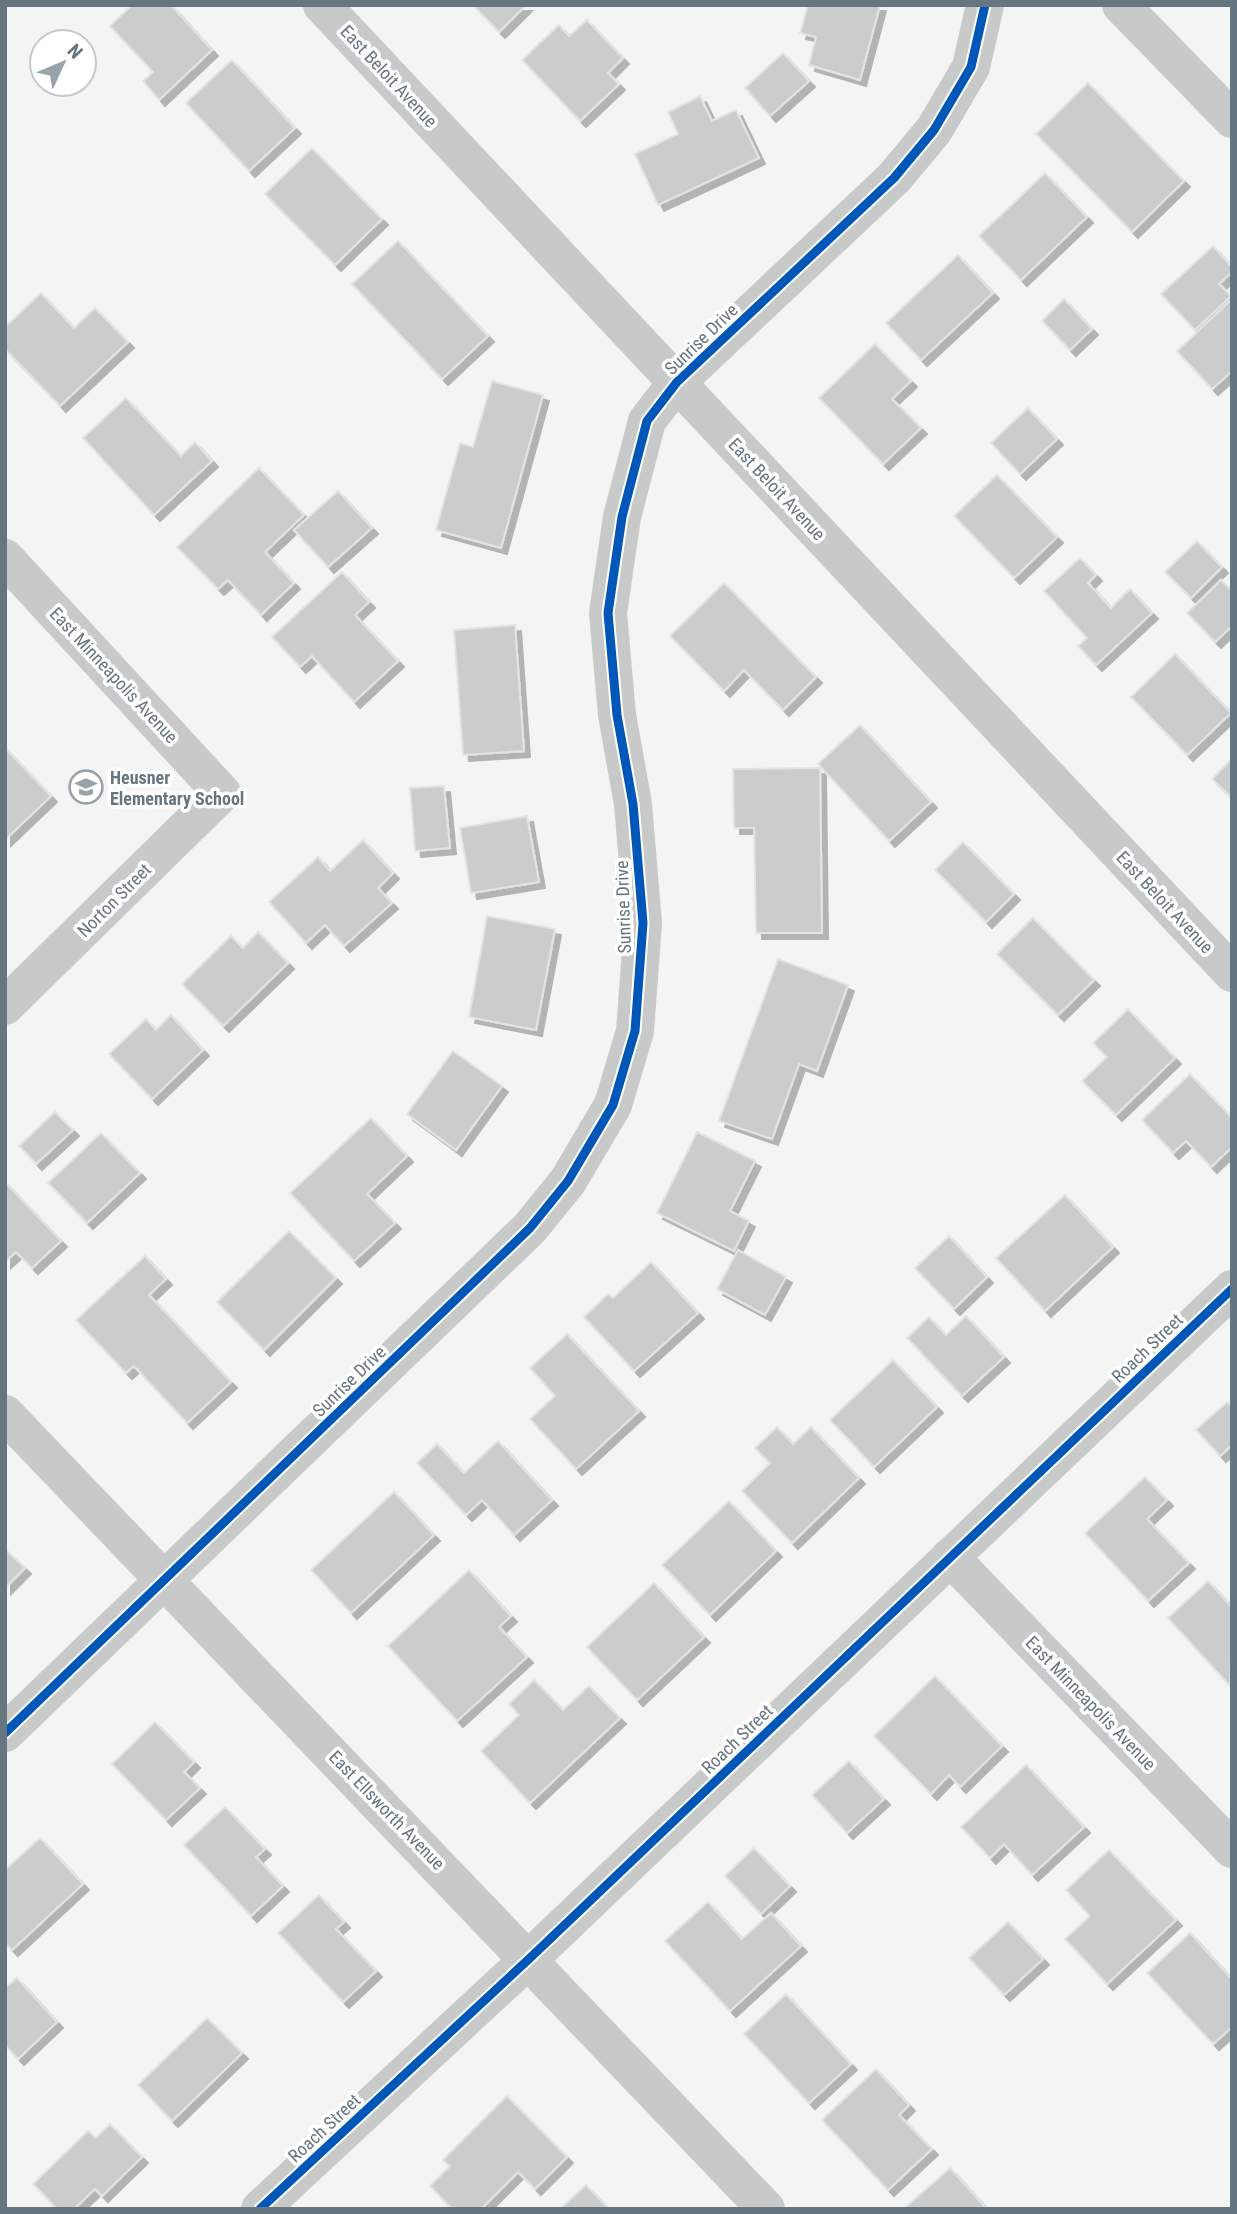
<svg xmlns="http://www.w3.org/2000/svg" width="1237" height="2214" viewBox="0 0 1237 2214" font-family="'Roboto Condensed',sans-serif">
  <style>
    .building { fill: #cbcdcd; stroke: #e3e3e2; stroke-width: 2; filter: url(#shadow) }
    .lines { fill: none; stroke-linecap: round; stroke-linejoin: round }
    .minor { stroke: #c8caca; stroke-width: 38 }
    .tertiary { stroke: #c8caca; stroke-width: 38 }
    .cycleway-casing { stroke: #fff; stroke-width: 13 }
    .cycleway { stroke: #0057b8; stroke-width: 9 }
    .labels { text-anchor: middle; dominant-baseline: central; stroke-width: 7; stroke-linejoin: round; paint-order: stroke }
    .street-label { font-size: 18px; fill: #667681; stroke: #fff }
    .poi-label { font-size: 18px; font-weight: bold; fill: #667681; stroke: #fff; text-anchor: start }
  </style>
  <defs>
    <filter id="shadow"><feDropShadow dx="6" dy="6" stdDeviation="0" flood-color="#0004"/></filter>
  </defs>
  <rect width="100%" height="100%" fill="#f4f4f3"/>
  <!-- building -->
  <g class="building">
    <path d="M132,5H171L212,50L159,100L143,81L153,72L110,26Z"/>
    <path d="M473,5H526L499,32Z"/>
    <path d="M808,5H880L860,80L809,65L816,37L800,33Z"/>
    <path d="M587,20L623,58L608,73L619,84L580,121L522,60L559,25L569,36Z"/>
    <path d="M783,53L809,81L770,116L745,88Z"/>
    <path d="M232,60L295,128L249,171L186,103Z"/>
    <path d="M1088,83L1184,181L1132,232L1036,134Z"/>
    <path d="M700,96L712,121L736,110L759,158L658,205L635,154L678,134L668,112Z"/>
    <path d="M312,148L382,219L335,265L265,194Z"/>
    <path d="M1045,173L1087,217L1021,280L979,236Z"/>
    <path d="M398,241L488,336L442,379L352,284Z"/>
    <path d="M1213,246L1232,267V272L1219,284L1231,296L1195,330L1161,294Z"/>
    <path d="M958,255L993,293L921,360L886,323Z"/>
    <path d="M41,293L74,328L95,308L128,342L60,406L5,349V327Z"/>
    <path d="M1064,299L1092,329L1070,350L1042,321Z"/>
    <path d="M1232,299V371L1212,389L1177,351Z"/>
    <path d="M875,344L911,381L892,399L921,428L883,464L819,398Z"/>
    <path d="M492,381L543,395L501,548L436,530L460,443L473,447Z"/>
    <path d="M126,398L181,456L195,442L212,461L154,515L83,438Z"/>
    <path d="M1028,408L1057,439L1020,474L991,443Z"/>
    <path d="M259,468L304,515L265,552L294,583L261,615L228,580L218,589L177,547Z"/>
    <path d="M997,475L1057,537L1014,578L954,516Z"/>
    <path d="M338,491L372,528L328,567L294,530Z"/>
    <path d="M1197,541L1222,567L1191,598L1165,572Z"/>
    <path d="M1080,558L1096,575L1088,583L1111,608L1130,589L1152,613L1096,665L1078,646L1087,638L1044,591Z"/>
    <path d="M342,572L369,602L355,615L398,661L354,702L312,656L300,667L272,637Z"/>
    <path d="M1221,580L1232,591V626L1215,642L1187,613Z"/>
    <path d="M724,583L816,677L783,710L744,670L724,691L670,636Z"/>
    <path d="M515,625L524,751L463,755L454,630Z"/>
    <path d="M1175,654L1231,713L1187,755L1131,697Z"/>
    <path d="M860,725L931,802L889,841L818,764Z"/>
    <path d="M5,748L51,796L5,840Z"/>
    <path d="M1232,759V798L1212,779Z"/>
    <path d="M820,768L822,933H756L754,828H734L733,769Z"/>
    <path d="M444,786L450,848L415,851L410,788Z"/>
    <path d="M527,816L539,882L471,893L460,828Z"/>
    <path d="M363,840L393,873L378,888L392,903L344,946L325,925L306,943L269,902L318,857L330,871Z"/>
    <path d="M963,842L1014,894L986,922L935,870Z"/>
    <path d="M487,916L555,929L536,1030L469,1017Z"/>
    <path d="M1033,918L1094,980L1058,1015L997,954Z"/>
    <path d="M258,932L288,963L223,1026L182,984L231,936L243,948Z"/>
    <path d="M778,959L848,985L817,1071L799,1064L772,1139L719,1121Z"/>
    <path d="M1128,1009L1175,1058L1116,1115L1082,1081L1107,1057L1093,1043Z"/>
    <path d="M171,1015L203,1050L152,1099L109,1054L146,1019L156,1030Z"/>
    <path d="M453,1051L502,1086L456,1150L407,1114Z"/>
    <path d="M1190,1074L1232,1118V1147L1211,1167L1186,1141L1173,1153L1142,1120Z"/>
    <path d="M55,1112L73,1130L36,1164L19,1146Z"/>
    <path d="M371,1118L407,1156L367,1194L395,1223L354,1261L290,1193Z"/>
    <path d="M697,1132L755,1161L730,1211L749,1221L734,1251L657,1213Z"/>
    <path d="M101,1133L140,1173L87,1223L48,1183Z"/>
    <path d="M5,1182L61,1241L32,1268L16,1252L5,1262Z"/>
    <path d="M1065,1195L1113,1247L1045,1311L996,1258Z"/>
    <path d="M289,1231L336,1278L264,1350L217,1302Z"/>
    <path d="M949,1236L987,1277L954,1309L915,1268Z"/>
    <path d="M738,1250L786,1277L765,1315L717,1289Z"/>
    <path d="M145,1256L166,1279L149,1295L231,1382L187,1423L134,1366L126,1373L76,1320Z"/>
    <path d="M651,1262L698,1313L634,1371L584,1317L608,1294L613,1298Z"/>
    <path d="M966,1316L1004,1357L962,1396L907,1338L929,1317L946,1335Z"/>
    <path d="M567,1334L639,1411L576,1469L530,1419L555,1396L530,1368Z"/>
    <path d="M893,1360L937,1407L874,1467L830,1420Z"/>
    <path d="M1227,1402L1232,1407V1445L1220,1456L1196,1430Z"/>
    <path d="M777,1427L793,1444L811,1427L859,1478L792,1543L742,1491L770,1463L755,1448Z"/>
    <path d="M498,1441L552,1500L514,1535L482,1500L466,1515L417,1463L437,1444L464,1473Z"/>
    <path d="M1145,1477L1167,1500L1147,1519L1189,1563L1148,1601L1085,1533Z"/>
    <path d="M394,1492L434,1535L351,1613L311,1570Z"/>
    <path d="M729,1501L776,1551L710,1615L662,1565Z"/>
    <path d="M5,1549L25,1568L5,1588Z"/>
    <path d="M469,1570L511,1616L499,1627L527,1657L457,1721L388,1646Z"/>
    <path d="M1208,1581L1232,1607L1230,1686L1168,1618Z"/>
    <path d="M654,1583L704,1637L637,1700L587,1647Z"/>
    <path d="M935,1676L1002,1746L960,1787L949,1775L931,1794L874,1736Z"/>
    <path d="M534,1680L563,1710L589,1686L620,1718L530,1803L481,1751L519,1715L509,1704Z"/>
    <path d="M155,1722L194,1762L184,1772L200,1788L166,1820L112,1764Z"/>
    <path d="M849,1761L884,1799L847,1833L812,1795Z"/>
    <path d="M1026,1765L1084,1827L1032,1875L1004,1844L990,1858L961,1827Z"/>
    <path d="M225,1807L265,1849L256,1857L283,1886L251,1916L184,1845Z"/>
    <path d="M40,1838L83,1884L12,1950L5,1943V1870Z"/>
    <path d="M754,1848L790,1886L761,1914L725,1876Z"/>
    <path d="M1109,1850L1176,1920L1107,1984L1065,1939L1090,1916L1066,1890Z"/>
    <path d="M319,1895L344,1922L336,1929L376,1971L343,2002L278,1933Z"/>
    <path d="M708,1902L742,1939L771,1913L801,1946L730,2011L665,1941Z"/>
    <path d="M1008,1922L1043,1959L1004,1995L969,1958Z"/>
    <path d="M1190,1933L1232,1979V2027L1213,2044L1147,1973Z"/>
    <path d="M17,1978L57,2022L18,2059L5,2045V1988Z"/>
    <path d="M786,1994L851,2064L809,2103L744,2034Z"/>
    <path d="M207,2018L242,2053L172,2121L138,2085Z"/>
    <path d="M876,2069L909,2105L899,2115L932,2149L888,2190L822,2120Z"/>
    <path d="M507,2096L567,2157L535,2189L518,2172L481,2209H452L430,2186L450,2166L443,2160Z"/>
    <path d="M110,2124L142,2157L102,2196L95,2189L74,2209H57L33,2184L88,2131L96,2138Z"/>
    <path d="M950,2168L987,2209H909L907,2206Z"/>
    <path d="M586,2185L609,2209H560Z"/>
  </g>
  <g class="lines">
    <!-- minor -->
    <g class="minor">
      <path d="M322,5L1232,973"/>
      <path d="M5,558L222,793L5,1006"/>
      <path d="M5,1414L766,2209"/>
      <path d="M950,1557L1232,1849"/>
      <path d="M5,1733L530,1228L568,1181L613,1105L635,1031L643,923L633,804L617,715L608,613L622,517L647,421L677,382L894,178L934,130L971,67L985,5"/>
      <path d="M260,2209L530,1958L1232,1289"/>
    </g>
    <!-- tertiary -->
    <path class="tertiary" d="M1121,5L1232,119"/>
    <defs>
      <g id="cycleway">
        <path d="M5,1733L530,1228L568,1181L613,1105L635,1031L643,923L633,804L617,715L608,613L622,517L647,421L677,382L894,178L934,130L971,67L985,5"/>
        <path d="M260,2209L530,1958L1232,1289"/>
      </g>
    </defs>
    <!-- cycleway casing -->
    <use href="#cycleway" class="cycleway-casing"/>
    <!-- cycleway -->
    <use href="#cycleway" class="cycleway"/>
  </g>
  <!-- icons -->
  <defs>
    <symbol id="school-ring" viewBox="-11 -11 22 22"><circle r="9.5" fill="#fff" stroke="#98a2a9" stroke-width="1.5"/><path d="M0-5L7-2L0 1L-7-2ZM-4 1L0 2.5L4 1V4Q0 6-4 4Z" fill="#98a2a9"/></symbol>
  </defs>
  <g fill-rule="evenodd">
    <use href="#school-ring" x="67" y="768" width="38" height="38"/>
  </g>
  <g class="labels">
    <!-- street labels -->
    <g class="street-label">
      <text transform="translate(389 76) rotate(47)">East Beloit Avenue</text>
      <text transform="translate(701 339) rotate(-44)">Sunrise Drive</text>
      <text transform="translate(777 489) rotate(47)">East Beloit Avenue</text>
      <text transform="translate(114 675) rotate(47)">East Minneapolis Avenue</text>
      <text transform="translate(114 900) rotate(-45)">Norton Street</text>
      <text transform="translate(1165 902) rotate(47)">East Beloit Avenue</text>
      <text transform="translate(623 907) rotate(-92)">Sunrise Drive</text>
      <text transform="translate(1147 1348) rotate(-44)">Roach Street</text>
      <text transform="translate(349 1381) rotate(-44)">Sunrise Drive</text>
      <text transform="translate(1091 1703) rotate(46)">East Minneapolis Avenue</text>
      <text transform="translate(737 1739) rotate(-44)">Roach Street</text>
      <text transform="translate(387 1810) rotate(46)">East Ellsworth Avenue</text>
      <text transform="translate(324 2128) rotate(-43)">Roach Street</text>
    </g>
    <!-- poi labels -->
    <g class="poi-label">
      <text x="110" y="777">Heusner<tspan x="110" dy="21">Elementary School</tspan></text>
    </g>
  </g>
  <!-- border -->
  <rect width="1237" height="2214" fill="none" stroke="#667681" stroke-width="14"/>
  <!-- north arrow -->
  <g transform="translate(63 63) rotate(46)"><circle r="33" fill="#ffffff" stroke="#c2c8cd" stroke-width="2"/>
  <path d="M0-5L12 26L0 18L-12 26Z" fill="#98a2a9"/>
  <text y="-10" font-size="19" font-weight="bold" text-anchor="middle" fill="#667681">N</text>
  </g>
</svg>
